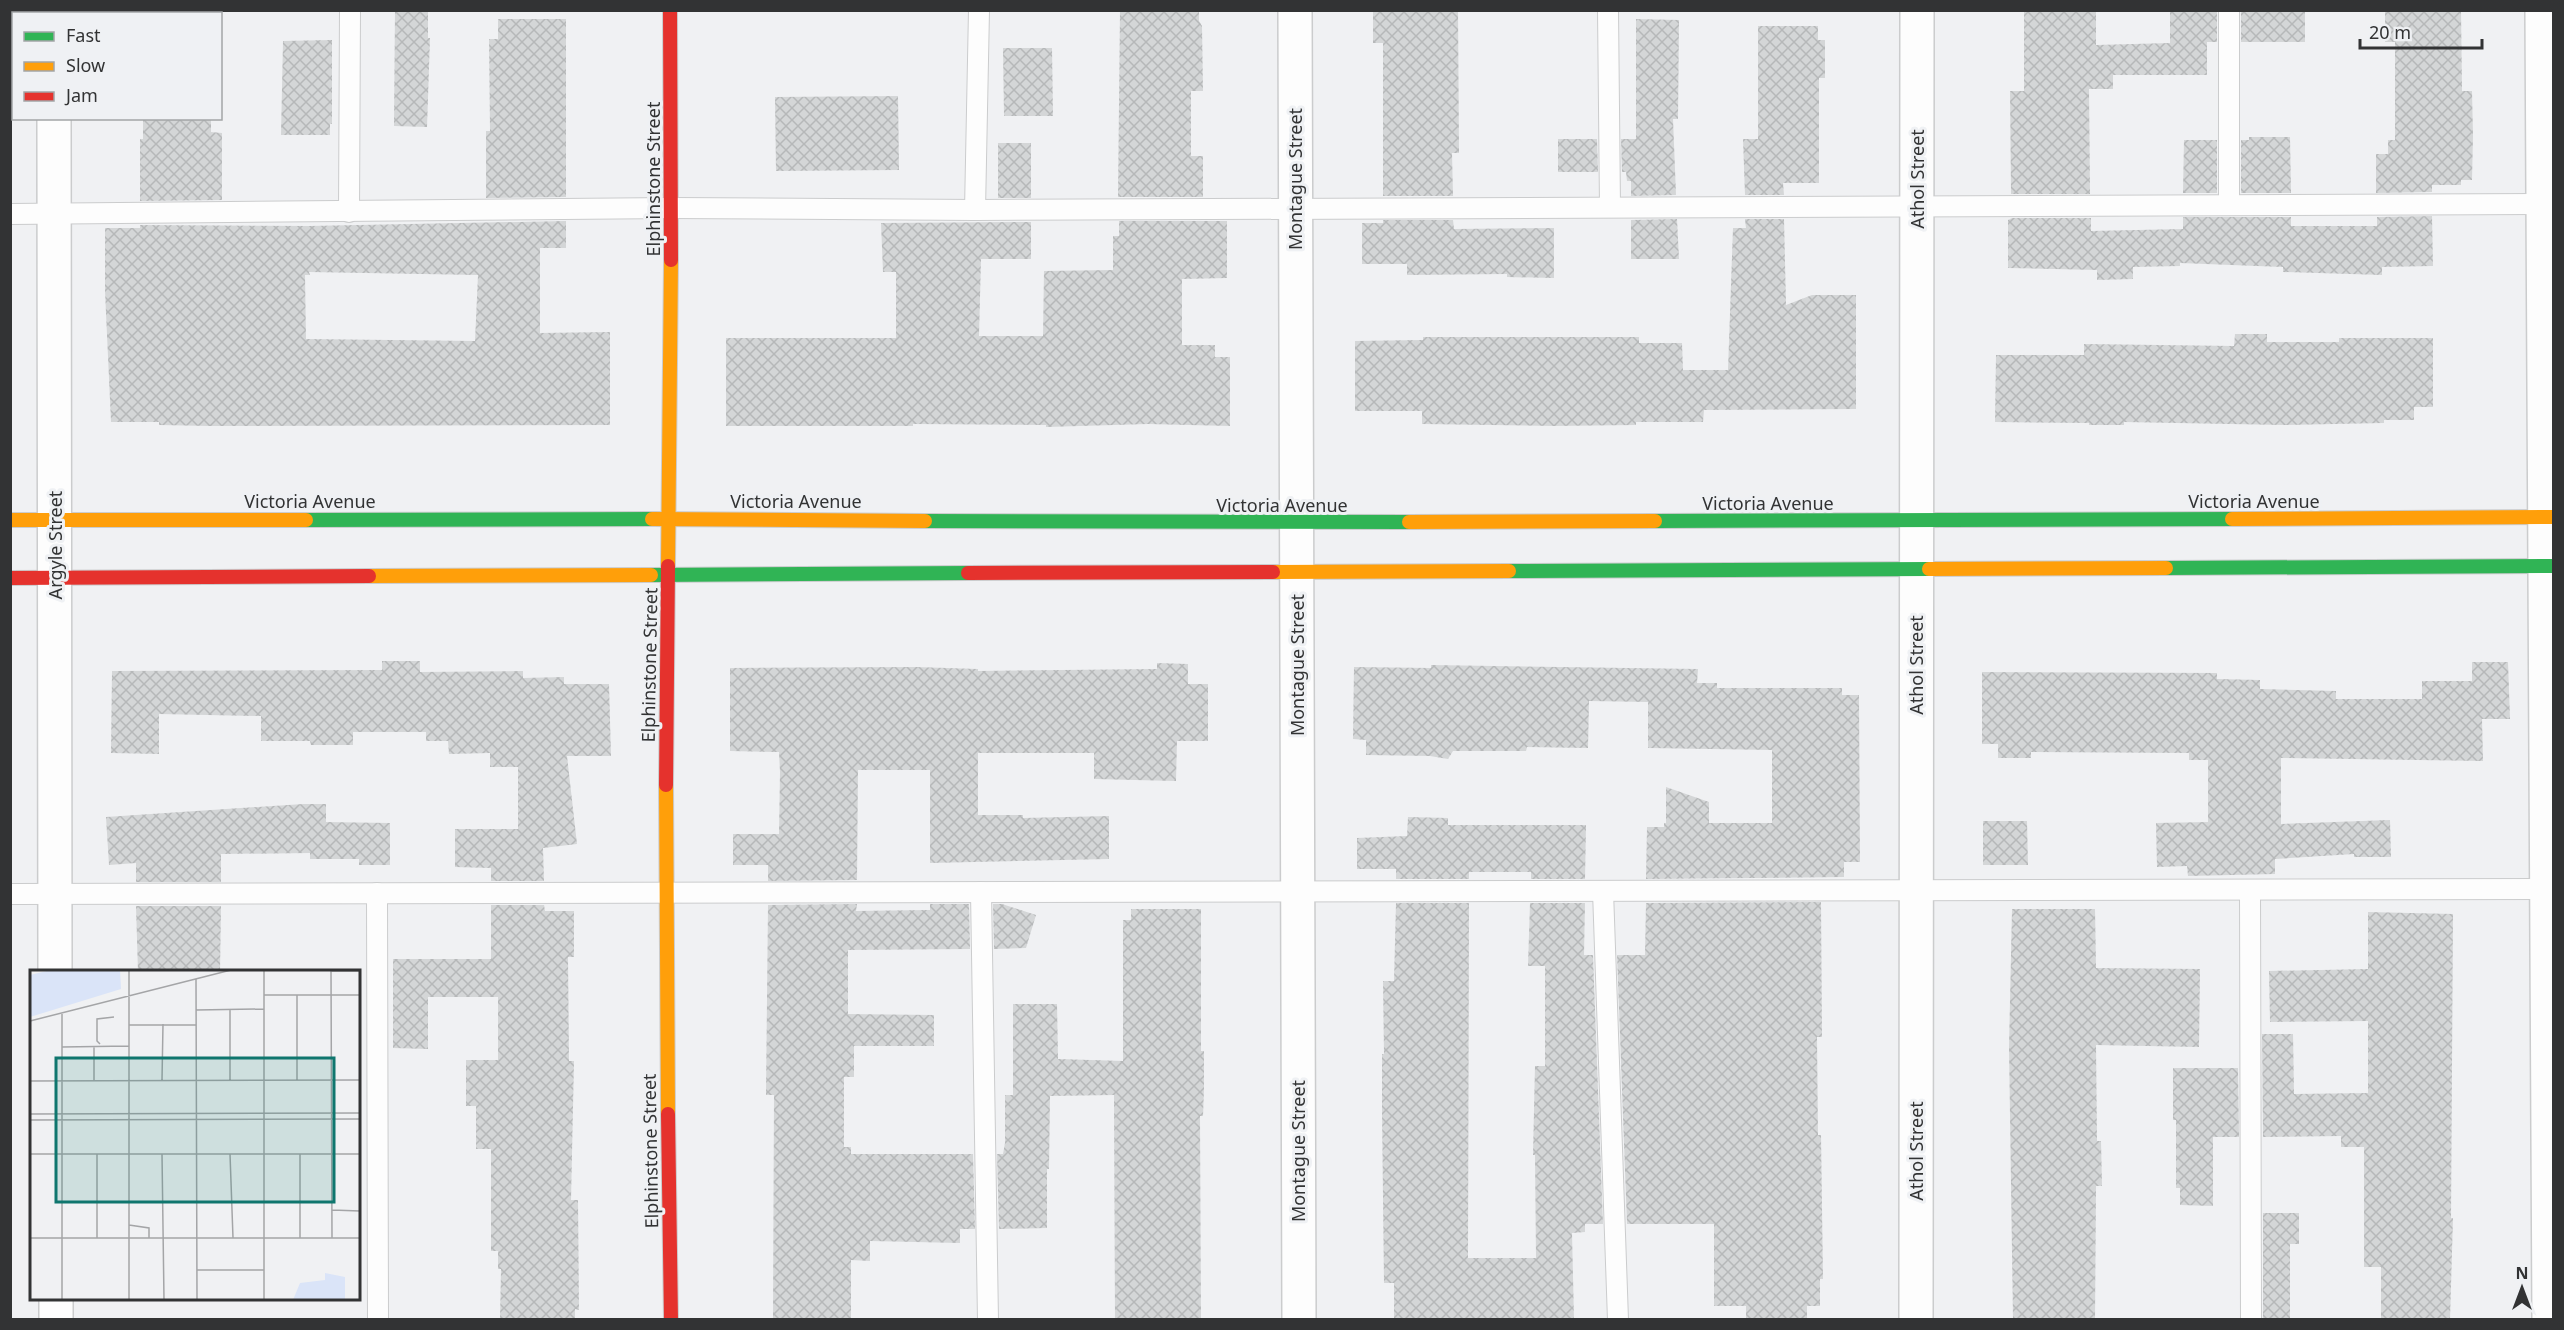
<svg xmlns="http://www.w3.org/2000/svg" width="2564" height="1330" viewBox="0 0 2564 1330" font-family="'Noto Sans',sans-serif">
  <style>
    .building { fill: url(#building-cross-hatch); fill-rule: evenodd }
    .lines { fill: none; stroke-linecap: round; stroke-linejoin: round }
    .lane-casing { stroke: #cbcccd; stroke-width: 22 }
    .street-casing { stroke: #cbcccd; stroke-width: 36 }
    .fast-casing { stroke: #cbcccd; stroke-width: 16 }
    .slow-casing { stroke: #cbcccd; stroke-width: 16 }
    .jam-casing { stroke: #cbcccd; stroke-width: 16 }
    .lane { stroke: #fdfdfd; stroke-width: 20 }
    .street { stroke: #fdfdfd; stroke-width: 33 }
    .fast { stroke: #30b455; stroke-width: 14 }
    .slow { stroke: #ff9f0a; stroke-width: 14 }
    .jam { stroke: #e5322d; stroke-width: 14 }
    .labels { text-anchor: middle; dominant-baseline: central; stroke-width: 6; stroke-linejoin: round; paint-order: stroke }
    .street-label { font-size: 18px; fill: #323334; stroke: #eff1f4 }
    .inset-road { fill: none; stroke: #a4a5a7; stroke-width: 1.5 }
    .view { fill: #0f766e; fill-opacity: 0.15; stroke: #0f766e; stroke-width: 3 }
    .inset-edge { fill: none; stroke: #323334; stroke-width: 3 }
  </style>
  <defs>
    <pattern id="building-cross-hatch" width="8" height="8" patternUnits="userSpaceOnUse" patternTransform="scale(1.5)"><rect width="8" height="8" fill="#d4d6d7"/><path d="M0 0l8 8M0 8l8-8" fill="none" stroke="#b6b8b9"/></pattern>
  </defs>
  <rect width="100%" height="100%" fill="#f0f1f3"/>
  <!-- building -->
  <g class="building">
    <path d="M395,10H428V38H430L427,127L394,126Z"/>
    <path d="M1120,10H1199V21L1202,26L1203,91H1191V156H1203V197H1118Z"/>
    <path d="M1373,10H1458L1459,153H1452L1453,196H1383V43H1373Z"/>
    <path d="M2024,10H2096V45L2170,43V10H2217V42H2207V75H2113V89H2089L2090,194H2011L2010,91H2024Z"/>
    <rect x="2241" y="10" width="64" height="32"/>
    <path d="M2385,10H2461L2462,91H2472L2473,136L2472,180H2461V185H2432V192L2376,193V154H2388V140H2395V42H2385Z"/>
    <path d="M498,19H566V197L486,198V131H490L489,39H498Z"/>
    <path d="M1636,19L1679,20L1678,119H1673L1676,195L1631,196V181H1627L1626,172H1622L1621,139H1636Z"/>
    <path d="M1758,26H1818V40H1825V78H1819V183H1783L1784,195H1745L1743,139H1758Z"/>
    <path d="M332,40V124H330V135H281L283,41Z"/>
    <path d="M1003,48H1052L1053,116H1004Z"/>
    <path d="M898,96L899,170L776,171L775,97Z"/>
    <path d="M143,118H211V132L222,133V200L140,201V139H143Z"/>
    <path d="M2249,137H2290L2291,193H2241V140H2249Z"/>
    <path d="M1558,139H1597L1598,172H1558Z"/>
    <path d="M2184,140H2217V193H2183Z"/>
    <rect x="998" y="143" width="33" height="55"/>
    <path d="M2432,216L2433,266L2382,267V275L2283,272V267L2180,263V266L2133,267V279L2097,280V270L2008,268V220L2012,218H2091V231L2183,229V217H2291V226H2377V217Z"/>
    <path d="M1677,219L1679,259H1631V220Z"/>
    <path d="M1745,219H1784L1786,305L1812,295H1856V409L1704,410L1703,422H1636V425L1554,426L1422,424V411H1355V341L1423,340V337H1639V343H1682L1683,370H1728L1733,228H1746Z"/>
    <path d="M1383,220H1453L1454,229L1554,228V278L1507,277V274L1407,275V264H1362V223H1383Z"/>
    <path d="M566,221V248H540V333L610,332V425L209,426L159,425V422H111L105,291V228H140V225L309,226ZM309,272L478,275L475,341L306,339L305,275H310Z"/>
    <path d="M1119,221H1227V278L1182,279V345H1215V357H1230V426L1148,424L1046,427V425L913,424V426H726V338H896V272H883L881,223L1031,222V259H981L979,336H1043L1044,271L1113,270V236H1119Z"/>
    <path d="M2235,334H2267V342H2339V338H2433V407H2414V420H2384V423L2283,425L2124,422V425H2089V423L1995,422L1996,355H2084V344L2234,346Z"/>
    <path d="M382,661H420V672L523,671V678L564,677V684H609L611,756H567L577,844L543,848L544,881H491V868L455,867V829H518V767H490V753L449,754L448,741H426V732H353V745H311L310,741H261V716L159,714V754L111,753L112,671L382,670Z"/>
    <path d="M2472,662H2508L2510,719H2482L2483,761L2281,758V824L2390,820L2391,857H2354V854L2275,859V874L2188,876L2187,866L2157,867L2156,823L2208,822V760H2189V753L2031,752V758H1998V744H1982V672L2217,673V679L2260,680V689L2336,691V699H2422V681H2472Z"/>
    <path d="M1157,663L1188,664V684H1208V741H1177L1176,781L1094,779V753H978V815H1023V818L1109,816V859L930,863V770H858L857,880L768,881V865H733V834H779L780,772L779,752L730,751V668L916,667L978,669V671L1157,669Z"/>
    <path d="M1431,665L1698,669L1697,683H1717V688H1842V695H1859L1860,862H1844V877L1646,879L1647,827H1664V823H1666V787L1709,802V823H1772V750L1648,748V702L1589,701L1588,748L1527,747L1526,751H1453L1448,759L1430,756L1366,755V740L1353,739L1354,667L1431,668Z"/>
    <path d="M303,804H326V822L390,823V865H359V859H310V853L221,854V882H136V863L109,865L106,817Z"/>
    <path d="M1408,817L1448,818V825H1586L1585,879H1531V872H1469V879H1396V869H1357V838L1407,836Z"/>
    <path d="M1983,821H2027L2028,865H1983Z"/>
    <path d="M1821,902L1822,1037H1817L1818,1135H1821L1823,1279H1820V1306H1807V1320H1746V1306H1714V1224H1627L1617,955H1645L1646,903Z"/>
    <path d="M1396,903H1469L1468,1258H1536L1535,1155H1533L1535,1066H1545V966H1528L1530,903H1585L1584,955H1593L1603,1224H1585V1232L1572,1233L1574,1320H1394V1283H1384L1382,1110V1054H1384L1383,981H1394Z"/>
    <path d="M857,904L856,911L930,910V904H969L970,949L848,950V1014L934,1015V1046H854V1077H844V1147H851V1154H973L975,1229H960V1243L870,1241V1261L851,1260V1320H773L774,1095H766L768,905Z"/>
    <path d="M993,904H1002L1036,915L1026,948L994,949Z"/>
    <path d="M491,905H544L545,911H574V957H568L569,1061H574L571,1200H578L579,1310L575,1309V1320H500L501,1269H498V1251H491V1149H476V1106H466V1060H498V997H428V1049L393,1048V959H491Z"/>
    <path d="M136,906H221L220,972H138Z"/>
    <path d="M1131,909H1201V1051H1204V1089L1203,1116H1200L1201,1320H1115L1114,1095L1050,1096L1049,1169H1047V1228L999,1229L997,1154H1003L1005,1143V1095H1013V1004H1057L1058,1059L1123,1061V920H1131Z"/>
    <path d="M2012,909H2095L2096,968L2200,969L2199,1047L2096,1045L2097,1141H2101L2102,1186H2096L2095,1320H2013L2009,1047Z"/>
    <path d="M2368,912L2453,914L2451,1218H2453L2450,1320H2381V1267H2364V1147H2341V1136L2263,1137L2262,1034H2293L2294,1094L2368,1093V1021L2270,1022L2269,971L2368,969Z"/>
    <path d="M2173,1068H2238L2239,1137H2213V1206L2180,1205V1188H2176V1120H2173Z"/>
    <path d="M2263,1213H2299V1244H2290V1320H2263Z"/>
  </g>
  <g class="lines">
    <defs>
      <g id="lane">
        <path d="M1608,10L1610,207"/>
        <path d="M2229,10V205"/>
        <path d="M975,210L979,10"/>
        <path d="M349,212L350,10"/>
        <path d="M10,214L671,208L975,210L2552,204"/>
        <path d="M2250,890L2251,1320"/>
        <path d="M1603,891L1618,1320"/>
        <path d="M981,892L988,1320"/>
        <path d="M377,893L378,1320"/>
        <path d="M10,894L2554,889"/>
      </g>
      <g id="street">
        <path d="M54,10V14"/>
        <path d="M1295,10L1299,1320"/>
        <path d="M2542,10L2549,1320"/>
        <path d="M54,118L55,972"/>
        <path d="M56,1298V1320"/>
        <path d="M1916,1320L1917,10"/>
      </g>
      <g id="fast">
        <path d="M306,520L652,519"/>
        <path d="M925,521L1409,522"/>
        <path d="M1655,521L2232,519"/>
        <path d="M2166,568L2554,566"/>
        <path d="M1509,571L1929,569"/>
        <path d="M651,575L968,573"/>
      </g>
      <g id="slow">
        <path d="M652,519L925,521"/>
        <path d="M2232,519L2554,517"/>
        <path d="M10,520H306"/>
        <path d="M1409,522L1655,521"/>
        <path d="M668,566L671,260"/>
        <path d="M1929,569L2166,568"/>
        <path d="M1273,572L1509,571"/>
        <path d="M369,576L651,575"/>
        <path d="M666,785L668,1114"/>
      </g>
      <g id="jam">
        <path d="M670,10L671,260"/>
        <path d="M968,573L1273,572"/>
        <path d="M10,578L369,576"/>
        <path d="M666,785L668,566"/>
        <path d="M668,1114L671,1320"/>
      </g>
    </defs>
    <!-- lane casing -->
    <use href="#lane" class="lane-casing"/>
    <!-- street casing -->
    <use href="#street" class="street-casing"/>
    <!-- fast casing -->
    <use href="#fast" class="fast-casing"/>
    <!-- slow casing -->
    <use href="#slow" class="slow-casing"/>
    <!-- jam casing -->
    <use href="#jam" class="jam-casing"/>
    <!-- lane -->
    <use href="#lane" class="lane"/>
    <!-- street -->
    <use href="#street" class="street"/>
    <!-- fast -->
    <use href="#fast" class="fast"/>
    <!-- slow -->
    <use href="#slow" class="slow"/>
    <!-- jam -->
    <use href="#jam" class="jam"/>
  </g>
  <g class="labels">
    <!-- street labels -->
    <g class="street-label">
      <text transform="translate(653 179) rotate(-90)">Elphinstone Street</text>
      <text transform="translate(1295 179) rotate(-90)">Montague Street</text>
      <text transform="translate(1917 179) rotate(-90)">Athol Street</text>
      <text x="310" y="501">Victoria Avenue</text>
      <text x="796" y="501">Victoria Avenue</text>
      <text x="2254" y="501">Victoria Avenue</text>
      <text x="1768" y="503">Victoria Avenue</text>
      <text x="1282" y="505">Victoria Avenue</text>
      <text transform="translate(55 545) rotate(-90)">Argyle Street</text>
      <text transform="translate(649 665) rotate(-89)">Elphinstone Street</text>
      <text transform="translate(1297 665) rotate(-90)">Montague Street</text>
      <text transform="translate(1916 665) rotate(-90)">Athol Street</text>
      <text transform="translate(650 1151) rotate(-91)">Elphinstone Street</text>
      <text transform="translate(1298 1151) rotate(-90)">Montague Street</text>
      <text transform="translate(1916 1151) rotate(-90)">Athol Street</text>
    </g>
  </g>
  <!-- overview -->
  <g transform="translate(30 970)">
    <rect width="330" height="330" fill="#f0f1f3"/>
    <path d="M21,0H90L91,19L0,47V5Z" fill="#dae4f8"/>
    <path d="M295,303L315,307V330H263L270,313L295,310Z" fill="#dae4f8"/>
    <path class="inset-road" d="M99,0V330M301,0L302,268M301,1H330M166,9L167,330M234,25H330M267,25V110M200,39V110M166,40L234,39M32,44V330M0,51L201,0M99,55H166M70,74L67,71V49L84,47M32,77L99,76M132,110L133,54M0,111L330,110M64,111V77M0,144L330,143M0,150L330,149M0,184H330M67,184V268M132,184L134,330M200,184L203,268M270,184V268M302,240L330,241M99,255L119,258V268M0,268H330M167,300H234M234,330V0"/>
    <path class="view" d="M26,88H304V232H26Z"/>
    <rect width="330" height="330" class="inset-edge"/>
  </g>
  <!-- border -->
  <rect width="2564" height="1330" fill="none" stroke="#323334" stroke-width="24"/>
  <!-- legend -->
  <rect x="12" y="12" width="210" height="108" fill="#eff1f4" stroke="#a3a5a7" stroke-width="1.5"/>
  <rect x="24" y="32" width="30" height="9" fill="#30b455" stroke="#a3a5a7" stroke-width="1.5"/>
  <text x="66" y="42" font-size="18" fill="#323334">Fast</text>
  <rect x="24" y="62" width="30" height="9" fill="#ff9f0a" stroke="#a3a5a7" stroke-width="1.5"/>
  <text x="66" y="72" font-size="18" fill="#323334">Slow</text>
  <rect x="24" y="92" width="30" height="9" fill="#e5322d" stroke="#a3a5a7" stroke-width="1.5"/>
  <text x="66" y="102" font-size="18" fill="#323334">Jam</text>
  <!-- north arrow -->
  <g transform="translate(2522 1288)" stroke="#eff1f4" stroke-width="4.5" paint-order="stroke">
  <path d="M0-4.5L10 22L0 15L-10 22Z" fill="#323334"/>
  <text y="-9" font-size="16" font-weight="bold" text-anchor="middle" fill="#323334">N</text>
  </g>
  <!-- scale -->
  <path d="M2360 39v9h122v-9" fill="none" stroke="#323334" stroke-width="3"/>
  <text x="2369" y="39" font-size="18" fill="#323334" stroke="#eff1f4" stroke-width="4.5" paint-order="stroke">20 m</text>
</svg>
